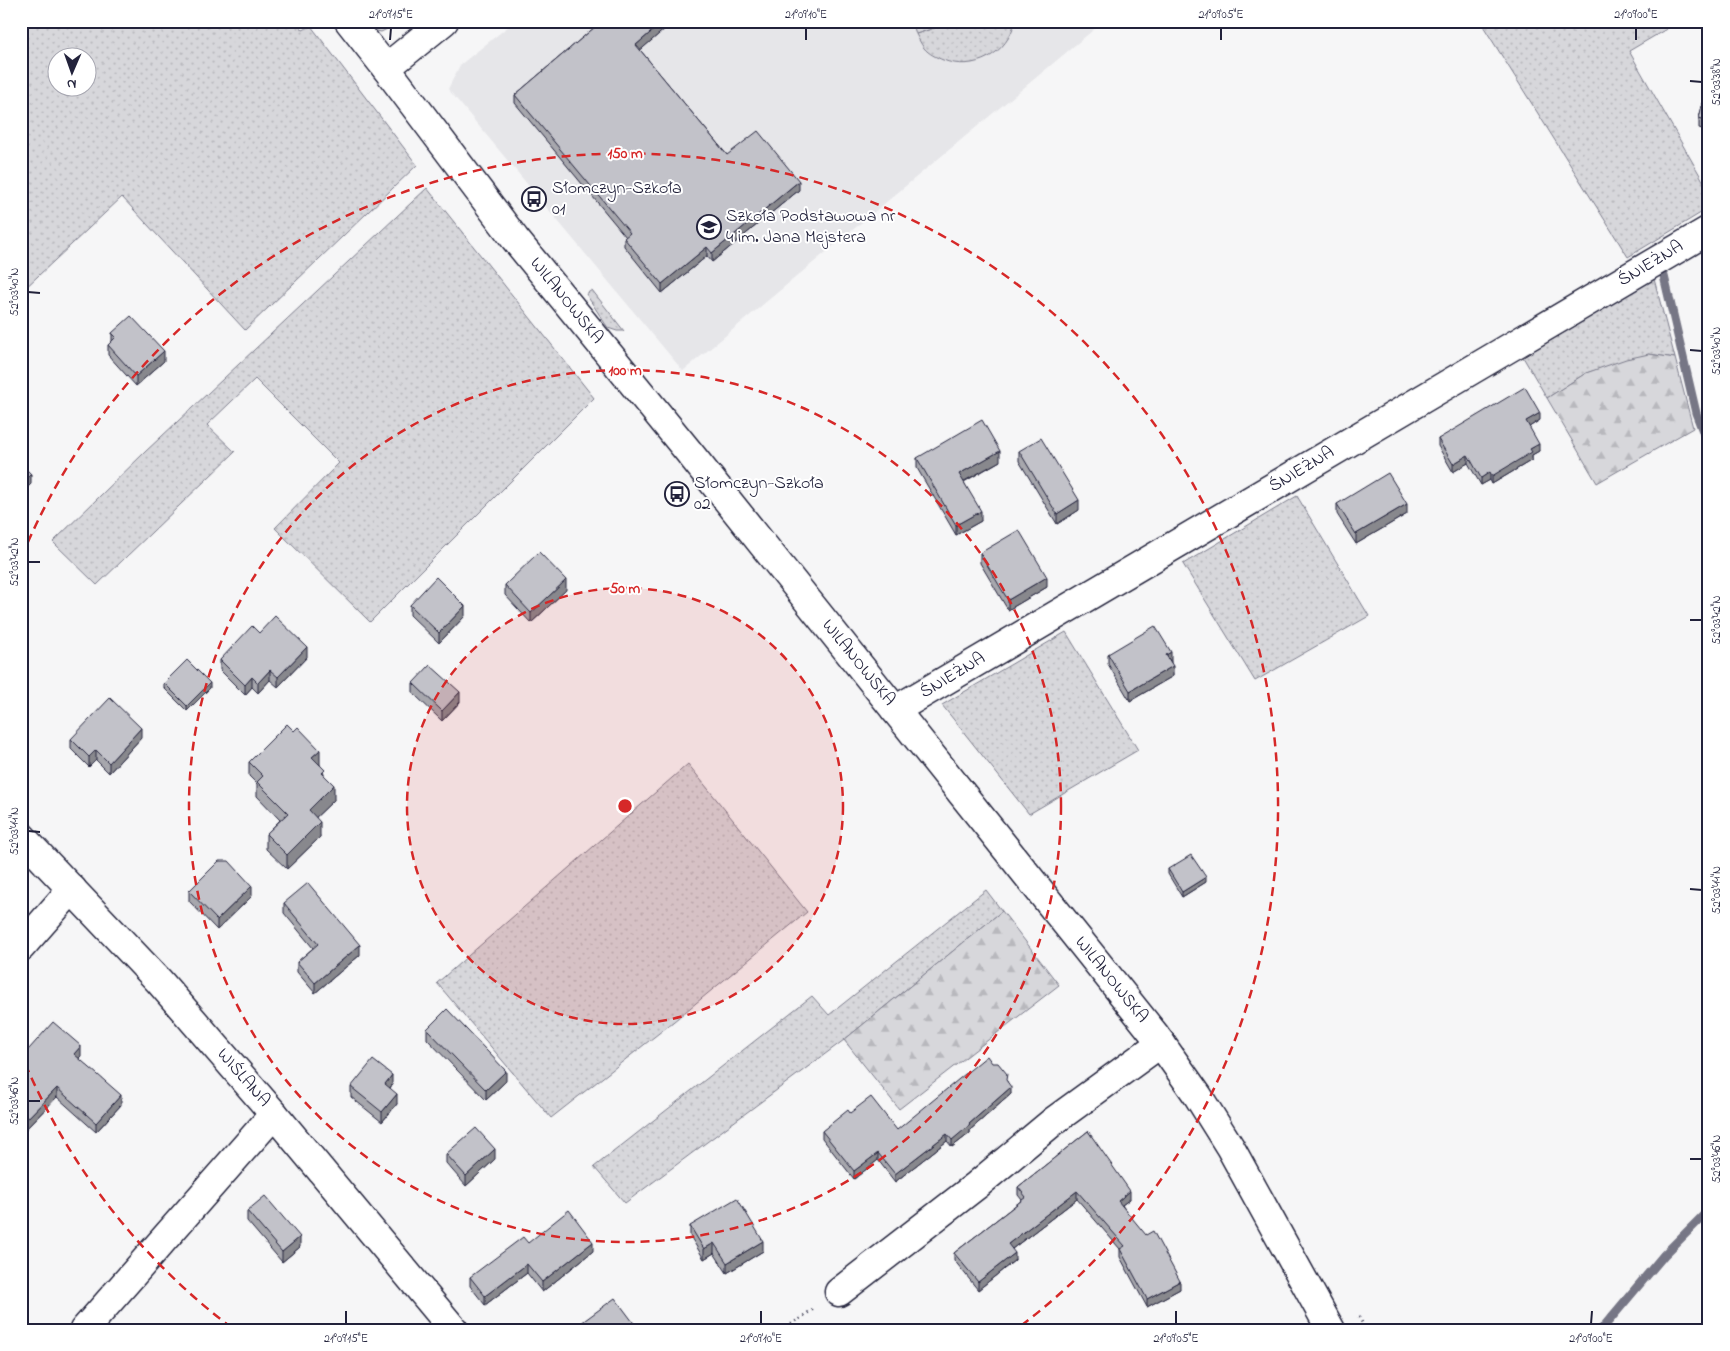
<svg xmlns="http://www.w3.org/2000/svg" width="1730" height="1351" viewBox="0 0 1730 1351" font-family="'Indie Flower',sans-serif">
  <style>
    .built { fill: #e6e6e9 }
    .grass { fill: url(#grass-dots); stroke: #7c7c8b; fill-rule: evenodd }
    .forest { fill: url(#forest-firs); stroke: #7c7c8b }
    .park { fill: #d7d7db; stroke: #7c7c8b }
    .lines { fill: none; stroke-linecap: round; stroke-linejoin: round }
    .stream { stroke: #767685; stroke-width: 9 }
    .minor-casing { stroke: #22223b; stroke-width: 31 }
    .major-casing { stroke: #22223b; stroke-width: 31 }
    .path { stroke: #22223b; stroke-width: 3; stroke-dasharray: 1 4; stroke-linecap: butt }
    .minor { stroke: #fff; stroke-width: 28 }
    .major { stroke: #fff; stroke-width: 28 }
    .wall { fill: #a7a7ad; stroke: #22223b }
    .shaded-wall { fill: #88888d; stroke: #22223b }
    .building { fill: #c2c2c9; stroke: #22223b }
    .ticks { fill: none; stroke: #22223b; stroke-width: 2 }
    .ring { fill: none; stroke: #d62828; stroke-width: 2.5; stroke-dasharray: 9 6 }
    .labels { text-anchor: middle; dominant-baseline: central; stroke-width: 4; stroke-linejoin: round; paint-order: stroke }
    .poi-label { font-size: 18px; fill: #22223b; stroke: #fff; text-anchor: start }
    .street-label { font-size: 18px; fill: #22223b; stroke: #fff }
    .centre { fill: #d62828; stroke: #fff; stroke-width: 2.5 }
    .ring-label { font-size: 15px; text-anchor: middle; font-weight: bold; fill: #d62828; stroke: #fff; stroke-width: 4; stroke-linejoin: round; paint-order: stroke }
    .neatline { fill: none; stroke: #22223b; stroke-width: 2 }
    .ticks-label { font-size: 12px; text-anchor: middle; fill: #22223b }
  </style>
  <defs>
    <pattern id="grass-dots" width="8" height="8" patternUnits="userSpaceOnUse" patternTransform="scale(1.25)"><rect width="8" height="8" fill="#d7d7db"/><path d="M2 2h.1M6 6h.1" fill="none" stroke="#b8b8bd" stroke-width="1.8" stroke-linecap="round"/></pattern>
    <pattern id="forest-firs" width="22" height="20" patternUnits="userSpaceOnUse" patternTransform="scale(1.25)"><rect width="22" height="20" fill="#d7d7db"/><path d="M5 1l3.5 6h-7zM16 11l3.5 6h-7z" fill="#b8b8bd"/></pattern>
  </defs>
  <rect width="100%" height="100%" fill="#f6f6f7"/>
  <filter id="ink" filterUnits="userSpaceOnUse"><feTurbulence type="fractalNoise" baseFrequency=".02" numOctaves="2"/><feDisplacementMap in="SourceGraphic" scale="10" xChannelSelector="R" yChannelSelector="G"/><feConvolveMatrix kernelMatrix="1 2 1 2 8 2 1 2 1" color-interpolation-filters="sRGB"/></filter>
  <g filter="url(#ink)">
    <!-- built -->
    <path class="built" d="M515,21H1104L683,371L448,89L460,65Z"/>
    <!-- grass -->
    <g class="grass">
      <path d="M21,21H296L303,30L311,26L417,165L245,330L122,197L21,292ZM58,58H88V88H58Z"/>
      <path d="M366,21H381L387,29L381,32L373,30Z"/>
      <path d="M955,21H1015C1008,54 974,72 943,60C936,57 929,54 924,48C921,44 918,38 916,34Z"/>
      <path d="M1480,21H1680L1629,51L1709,191V208L1628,257Z"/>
      <path d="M427,188L594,398L370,622L275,528L339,463L255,379L207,425L235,452L97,585L53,542L145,452Z"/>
      <path d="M1654,279L1675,358L1649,354L1586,373L1547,398L1523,357Z"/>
      <path d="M592,290L624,331H617L608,328L586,294Z"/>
      <path d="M1297,496L1369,616L1255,681L1183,564Z"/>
      <path d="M1066,632L1138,750L1029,814L942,705Z"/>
      <path d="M688,764L807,912L668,1026L551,1118L437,983Z"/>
      <path d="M986,890L1002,911L844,1040L625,1203L594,1167L812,996L829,1015Z"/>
    </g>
    <!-- forest -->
    <g class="forest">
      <path d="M1649,354L1675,358L1693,428L1597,483L1547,398L1586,373L1626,359Z"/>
      <path d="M1002,911L1059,985L899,1109L844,1040Z"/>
    </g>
    <!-- park -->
    <path class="park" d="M912,21H955L916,34Z"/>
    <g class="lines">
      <!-- stream -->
      <g class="stream">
        <path d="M1664,276L1696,413L1709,447"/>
        <path d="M1601,1330L1664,1255L1709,1210"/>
      </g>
      <defs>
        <g id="minor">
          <path d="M386,68L444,21"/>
          <path d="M895,710L1709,230"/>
          <path d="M21,836L159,981L274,1114L454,1330"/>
          <path d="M21,947L72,889"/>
          <path d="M839,1292L977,1185L1055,1120L1161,1043"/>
          <path d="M84,1330L274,1114"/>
        </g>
        <path id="major" d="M349,21L386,68L515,239L688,451L1155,1035L1198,1096L1230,1147L1331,1330"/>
      </defs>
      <!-- minor casing -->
      <use href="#minor" class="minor-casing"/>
      <!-- major casing -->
      <use href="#major" class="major-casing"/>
      <!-- path -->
      <g class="path">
        <path d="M1359,1317L1366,1330"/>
        <path d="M783,1330L815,1308"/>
      </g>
      <!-- minor -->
      <use href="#minor" class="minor"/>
      <!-- major -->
      <use href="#major" class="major"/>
    </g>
    <!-- wall -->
    <g class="wall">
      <path d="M602,21H674L640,50L727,155L799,190L712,262L707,256L662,293L624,246V238L626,237L515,103V95Z"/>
      <path d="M1709,81V131L1699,128V118L1706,99L1705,97V87L1706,86V82Z"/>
      <path d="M112,333L164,361L136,386L108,355V345L112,341Z"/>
      <path d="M1540,420L1529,427L1539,451L1532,455V460L1492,484L1490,480L1481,485L1468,463L1453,472L1438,446V439Z"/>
      <path d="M1019,451L1079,510L1057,524L1019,461Z"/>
      <path d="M917,458L1000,461L964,482L981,521L956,535L917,468Z"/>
      <path d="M1337,504L1407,514L1356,544L1337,514Z"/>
      <path d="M980,553L1047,587L1008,610L980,563Z"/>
      <path d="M505,585L566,590L531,623L505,595Z"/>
      <path d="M410,605L465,616L439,643L410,615Z"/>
      <path d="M259,633L307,657L278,687L270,680L258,693L252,687L245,695L220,670V660Z"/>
      <path d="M1108,654L1171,662L1173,676L1130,701L1108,664Z"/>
      <path d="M164,683L210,688L187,711L164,688Z"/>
      <path d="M413,683L460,702L442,721L413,693Z"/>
      <path d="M141,738L109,773L96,760L89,767L71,749V739Z"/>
      <path d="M249,762L320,764L334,800L316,817L320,837L287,869L266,849V834L280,820L257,796V784L249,776Z"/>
      <path d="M1168,869L1206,882L1182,897L1168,874Z"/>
      <path d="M189,891L252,896L217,930L189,901Z"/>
      <path d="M284,903L360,955L315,993L297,972V962L313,948L284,913Z"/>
      <path d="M427,1029L506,1081L486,1100L427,1039Z"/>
      <path d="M81,1056L79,1058L121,1105L96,1132L57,1097L21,1134V1058Z"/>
      <path d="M1007,1081L1011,1094L970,1130V1133L952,1147L947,1141L895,1182L878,1160L854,1179L822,1138V1131L850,1113L897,1130Z"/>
      <path d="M392,1085L390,1088L397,1104L382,1122L351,1097V1087Z"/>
      <path d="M1088,1131L1130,1199L1122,1205L1180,1289L1147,1307L1120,1257V1249L1077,1199L1012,1249L1015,1260L978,1290L954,1260V1253L1022,1200L1018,1195V1187Z"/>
      <path d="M446,1154L495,1159L466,1186L446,1163Z"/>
      <path d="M247,1211L300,1247L282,1262L247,1221Z"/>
      <path d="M690,1226L763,1251L727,1273L714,1253L704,1259L690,1236Z"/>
      <path d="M528,1243L593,1251L542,1292L527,1273L485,1305L470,1286V1277Z"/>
      <path d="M581,1323L639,1330H581Z"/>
    </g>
    <!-- shaded-wall -->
    <g class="shaded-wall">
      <path d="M664,21H674L636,54V45Z"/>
      <path d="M799,181V190L712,262V253Z"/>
      <path d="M707,247V256L662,293V284Z"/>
      <path d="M164,351V361L136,386V376Z"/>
      <path d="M1540,413V420L1526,429V421Z"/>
      <path d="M1539,444V451L1532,455V460L1492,484V476L1530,449Z"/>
      <path d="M1000,451V461L959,484V474Z"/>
      <path d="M1468,455V463L1453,472V464Z"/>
      <path d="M1490,472V480L1481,485V478Z"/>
      <path d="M31,474V484L21,494V484Z"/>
      <path d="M1079,500V510L1057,524V514Z"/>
      <path d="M1407,504V514L1356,544V534Z"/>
      <path d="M29,508V518L21,527V517Z"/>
      <path d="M981,511V521L956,535V525Z"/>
      <path d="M1047,577V587L1008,610V600Z"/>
      <path d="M566,580V590L531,623V613Z"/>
      <path d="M465,606V616L439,643V633Z"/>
      <path d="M307,647V657L278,687V677Z"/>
      <path d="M1171,652V662L1166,655Z"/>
      <path d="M1173,666V676L1130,701V691Z"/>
      <path d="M270,670V680L258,693V683Z"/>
      <path d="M252,677V687L245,695V685Z"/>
      <path d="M210,683V688L187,711V706Z"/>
      <path d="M460,692V702L442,721V711Z"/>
      <path d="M141,728V738L109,773V763Z"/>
      <path d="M96,750V760L89,767V757Z"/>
      <path d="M320,750V764L312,772V757Z"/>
      <path d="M334,785V800L309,824V810Z"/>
      <path d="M320,822V837L287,869V855Z"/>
      <path d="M1206,877V882L1182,897V892Z"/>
      <path d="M252,886V896L217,930V920Z"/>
      <path d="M360,945V955L315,993V983Z"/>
      <path d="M81,1046V1056L74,1063V1054Z"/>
      <path d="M506,1071V1081L486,1100V1090Z"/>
      <path d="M392,1075V1085L385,1094V1084Z"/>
      <path d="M1011,1087V1094L970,1130V1133L952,1147V1140L969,1124Z"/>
      <path d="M57,1088V1097L21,1134V1125Z"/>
      <path d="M397,1094V1104L382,1122V1112Z"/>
      <path d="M121,1095V1105L96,1132V1123Z"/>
      <path d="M947,1134V1141L895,1182V1174Z"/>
      <path d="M495,1149V1159L466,1186V1176Z"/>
      <path d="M878,1153V1160L854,1179V1171Z"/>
      <path d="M1077,1191V1199L1008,1252V1244Z"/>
      <path d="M1130,1191V1199L1118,1208V1201Z"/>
      <path d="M300,1237V1247L282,1262V1252Z"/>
      <path d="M763,1241V1251L727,1273V1263Z"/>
      <path d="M593,1242V1251L542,1292V1282Z"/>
      <path d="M714,1243V1253L704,1259V1249Z"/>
      <path d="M1015,1253V1260L978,1290V1282Z"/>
      <path d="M527,1264V1273L485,1305V1296Z"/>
      <path d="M1180,1281V1289L1147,1307V1299Z"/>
      <path d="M23,1303V1313L21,1315V1305Z"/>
    </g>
    <!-- building -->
    <g class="building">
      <path d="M602,21H664L636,45L727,155L758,131L799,181L712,253L707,247L662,284L624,238L630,233L515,95Z"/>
      <path d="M1709,81V93L1705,87L1708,85L1706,82Z"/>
      <path d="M1709,98V121L1699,118L1703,101Z"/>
      <path d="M131,316L164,351L136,376L108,345L116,337L112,333Z"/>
      <path d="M1525,387L1540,413L1526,421L1539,444L1530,449L1532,452L1492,476L1490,472L1481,478L1468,455L1453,464L1438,439Z"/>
      <path d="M982,420L1000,451L959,474L981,511L956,525L917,458Z"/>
      <path d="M1041,438L1079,500L1057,514L1019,451Z"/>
      <path d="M21,464L31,474L21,484Z"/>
      <path d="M1388,473L1407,504L1356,534L1337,504Z"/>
      <path d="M21,501L29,508L21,517Z"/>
      <path d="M1019,530L1047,577L1008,600L980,553Z"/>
      <path d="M539,552L566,580L531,613L505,585Z"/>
      <path d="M436,577L465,606L439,633L410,605Z"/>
      <path d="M275,616L307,647L278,677L270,670L258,683L252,677L245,685L220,660L252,626L259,633Z"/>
      <path d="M1155,626L1171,652L1166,655L1173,666L1130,691L1108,654Z"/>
      <path d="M187,660L210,683L187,706L164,683Z"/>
      <path d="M430,665L460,692L442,711L413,683Z"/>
      <path d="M110,698L141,728L109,763L96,750L89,757L71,739Z"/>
      <path d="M287,724L294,731L298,727L320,750L312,757L325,770L322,773L334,785L309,810L320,822L287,855L266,834L288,813L257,782L263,776L249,762Z"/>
      <path d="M1191,855L1206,877L1182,892L1168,869Z"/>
      <path d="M219,861H229L252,886L217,920L189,891Z"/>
      <path d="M308,883L360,945L315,983L297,962L318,944L284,903Z"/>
      <path d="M447,1009L506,1071L486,1090L427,1029Z"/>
      <path d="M53,1022L81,1046L74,1054L121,1095L96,1123L57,1088L21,1125V1058Z"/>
      <path d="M987,1056L992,1063H998L1007,1074L1006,1080L1011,1087L969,1124L970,1125L952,1140L947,1134L895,1174L878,1153L854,1171L822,1131L848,1110L850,1113L871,1097L897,1130Z"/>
      <path d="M373,1060L392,1075L385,1084L397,1094L382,1112L351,1087Z"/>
      <path d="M476,1128L495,1149L466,1176L446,1154Z"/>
      <path d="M1088,1131L1130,1191L1118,1201L1146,1235L1153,1231L1180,1281L1147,1299L1120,1249L1125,1246L1077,1191L1008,1244L1015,1253L978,1282L954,1253L1026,1197L1018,1187Z"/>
      <path d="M265,1196L300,1237L282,1252L247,1211Z"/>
      <path d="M737,1198L763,1241L727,1263L714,1243L704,1249L690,1226Z"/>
      <path d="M569,1210L593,1242L542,1282L527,1264L485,1296L470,1277L523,1237L528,1243Z"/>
      <path d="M615,1298L639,1330H586L581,1323Z"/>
    </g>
  </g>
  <!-- ticks -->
  <path class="ticks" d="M390,40L391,28M806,40V28M1221,40V28M1636,40V28M1690,81L1702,82M28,292L40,293M1690,350L1702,351M28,562H40M1690,620H1702M28,831L40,832M1690,889L1702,890M28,1101H40M1690,1159H1702M346,1324V1311M761,1324V1311M1176,1324V1311M1591,1324L1592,1311"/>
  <!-- distance rings -->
  <circle cx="625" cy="806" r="218" fill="#d62828" fill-opacity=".12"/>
  <g class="ring">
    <circle cx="625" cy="806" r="218"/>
    <circle cx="625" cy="806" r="436"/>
    <path d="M232 1328A653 653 0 0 1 22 1056M22 556A653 653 0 1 1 1018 1328"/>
  </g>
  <!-- icons -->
  <defs>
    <symbol id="bus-ring" viewBox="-11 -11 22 22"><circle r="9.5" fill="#fff" stroke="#22223b" stroke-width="1.5"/><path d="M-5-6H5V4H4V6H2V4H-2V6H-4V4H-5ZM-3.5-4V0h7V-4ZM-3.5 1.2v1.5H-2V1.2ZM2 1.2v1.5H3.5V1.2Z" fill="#22223b"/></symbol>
    <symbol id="school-ring" viewBox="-11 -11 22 22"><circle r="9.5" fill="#fff" stroke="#22223b" stroke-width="1.5"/><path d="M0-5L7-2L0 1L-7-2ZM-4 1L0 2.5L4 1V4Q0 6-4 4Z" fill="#22223b"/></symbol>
  </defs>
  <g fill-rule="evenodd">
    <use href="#bus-ring" x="520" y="185" width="28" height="28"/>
    <use href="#school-ring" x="695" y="213" width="28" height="28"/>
    <use href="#bus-ring" x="663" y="480" width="28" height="28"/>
  </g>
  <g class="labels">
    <!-- poi labels -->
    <g class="poi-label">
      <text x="552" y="189">Słomczyn-Szkoła<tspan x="552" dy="21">01</tspan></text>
      <text x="726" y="217">Szkoła Podstawowa nr<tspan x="726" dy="21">4 im. Jana Mejstera</tspan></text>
      <text x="694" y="484">Słomczyn-Szkoła<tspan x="694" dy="21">02</tspan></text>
    </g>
    <!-- street labels -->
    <g class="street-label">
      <text transform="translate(1651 264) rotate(-31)">ŚNIEŻNA</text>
      <text transform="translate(566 301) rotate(51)">WILANOWSKA</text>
      <text transform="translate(1302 470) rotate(-31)">ŚNIEŻNA</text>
      <text transform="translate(858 663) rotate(51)">WILANOWSKA</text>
      <text transform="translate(953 676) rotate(-31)">ŚNIEŻNA</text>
      <text transform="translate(1111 980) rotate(51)">WILANOWSKA</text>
      <text transform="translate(243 1078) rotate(49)">WIŚLANA</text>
    </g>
  </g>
  <circle cx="625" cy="806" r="8" class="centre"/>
  <g class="ring-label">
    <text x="625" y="158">150 m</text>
    <text x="625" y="375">100 m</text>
    <text x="625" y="593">50 m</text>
  </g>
  <!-- margin -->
  <rect width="1730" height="1351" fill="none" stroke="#fff" stroke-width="55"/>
  <!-- north arrow -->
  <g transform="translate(72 72) rotate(182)"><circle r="24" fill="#ffffff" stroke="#a7a7b1"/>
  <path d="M0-4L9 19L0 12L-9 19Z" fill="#22223b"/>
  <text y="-8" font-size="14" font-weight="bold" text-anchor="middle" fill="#22223b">N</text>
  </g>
  <rect x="28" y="28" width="1674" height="1296" class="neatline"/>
  <g class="ticks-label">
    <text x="391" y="18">21°09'15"E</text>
    <text x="806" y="18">21°09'10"E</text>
    <text x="1221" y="18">21°09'05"E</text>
    <text x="1636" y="18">21°09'00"E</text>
    <text transform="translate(1716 82) rotate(-90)" y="4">52°03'38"N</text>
    <text transform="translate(14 292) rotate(-90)" y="4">52°03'40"N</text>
    <text transform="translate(1716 351) rotate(-90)" y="4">52°03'40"N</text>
    <text transform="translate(14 562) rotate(-90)" y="4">52°03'42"N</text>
    <text transform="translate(1716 620) rotate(-90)" y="4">52°03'42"N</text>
    <text transform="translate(14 831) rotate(-90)" y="4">52°03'44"N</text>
    <text transform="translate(1716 890) rotate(-90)" y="4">52°03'44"N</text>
    <text transform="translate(14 1101) rotate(-90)" y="4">52°03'46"N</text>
    <text transform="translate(1716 1159) rotate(-90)" y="4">52°03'46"N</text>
    <text x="346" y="1342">21°09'15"E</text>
    <text x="761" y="1342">21°09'10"E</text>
    <text x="1176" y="1342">21°09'05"E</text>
    <text x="1591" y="1342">21°09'00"E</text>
  </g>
</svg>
